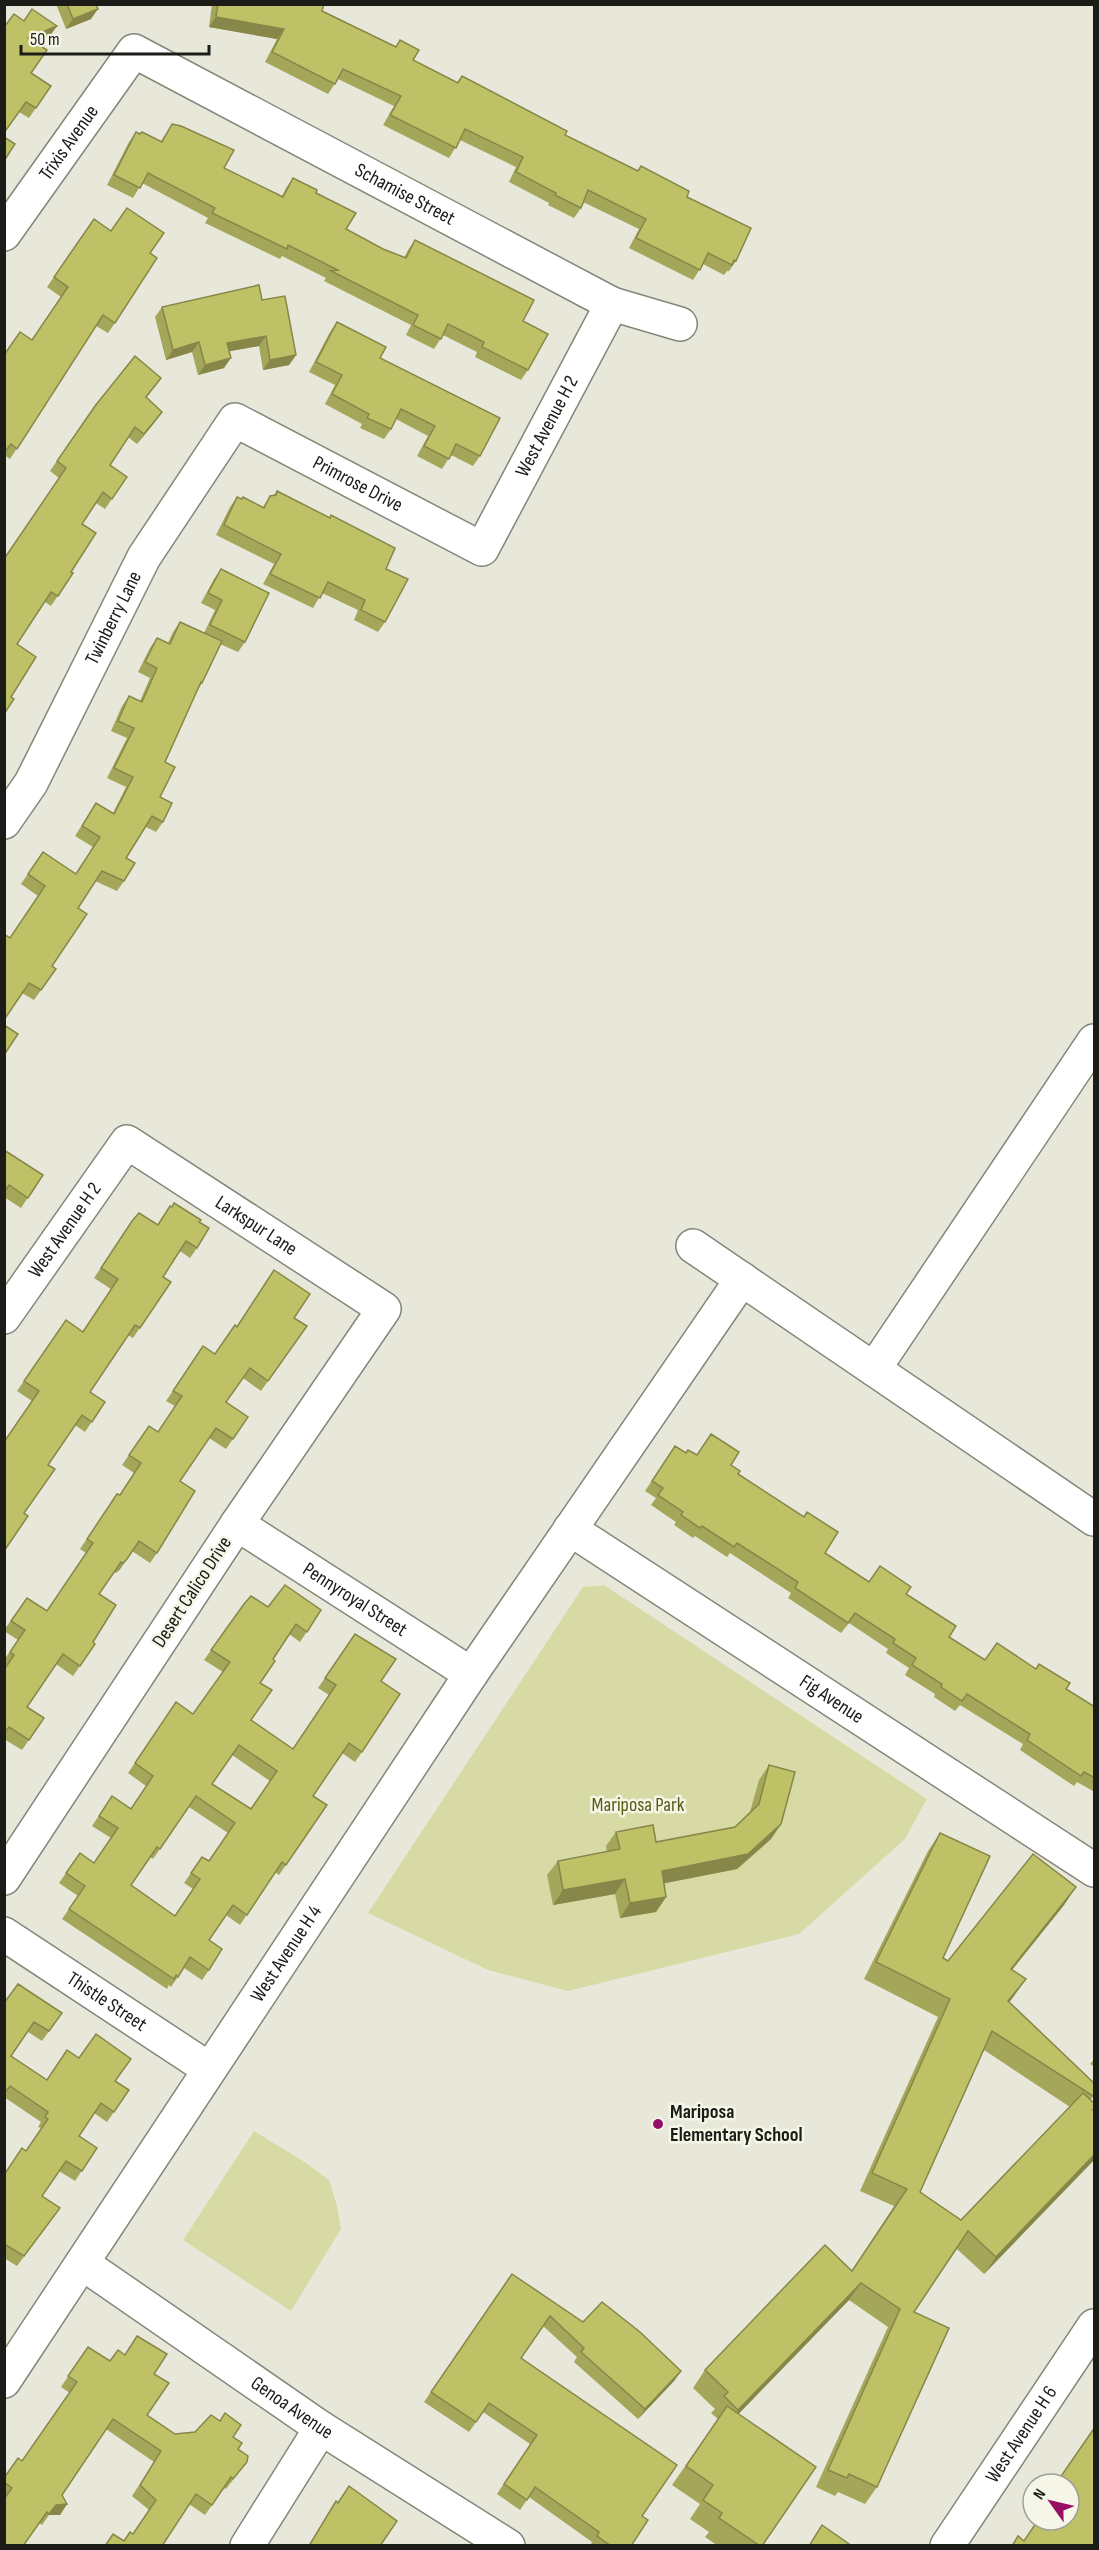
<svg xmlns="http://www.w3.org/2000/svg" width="1099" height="2550" viewBox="0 0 1099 2550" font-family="'Sofia Sans Condensed',sans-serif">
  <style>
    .green { fill: #d8daa6 }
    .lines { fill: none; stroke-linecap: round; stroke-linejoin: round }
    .minor-casing { stroke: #858679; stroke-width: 36 }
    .minor { stroke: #fff; stroke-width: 33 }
    .wall { fill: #a4a659; fill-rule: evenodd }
    .shaded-wall { fill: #868748 }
    .building { fill: #bfc167; stroke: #868748; stroke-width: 1.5; fill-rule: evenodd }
    .poi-dot { fill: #960e65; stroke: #f5f6e7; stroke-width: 2 }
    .labels { text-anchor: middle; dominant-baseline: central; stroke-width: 5; stroke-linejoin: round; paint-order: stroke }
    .street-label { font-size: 20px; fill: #1b1c17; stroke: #f5f6e7 }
    .park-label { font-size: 20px; fill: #5a5a18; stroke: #f5f6e7 }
    .poi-label { font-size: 20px; font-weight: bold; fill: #1b1c17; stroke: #f5f6e7; text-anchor: start }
  </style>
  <rect width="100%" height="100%" fill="#e8e8da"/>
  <!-- green -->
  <g class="green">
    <path d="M604,1585L927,1799L905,1839L799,1934L568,1991L488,1970L368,1913L583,1587Z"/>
    <path d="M254,2131L303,2161L329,2180L337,2206L341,2229L291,2311L183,2240Z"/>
  </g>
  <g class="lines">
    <defs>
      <g id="minor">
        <path id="s1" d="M4,234L134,51L612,304L680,324"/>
        <path id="s2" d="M4,822L31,783L144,557L235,420L482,549L612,304"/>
        <path d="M693,1246L1094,1519"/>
        <path id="s3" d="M4,1317L127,1142L384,1309L237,1524L4,1878"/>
        <path d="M874,1369L1094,1041"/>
        <path id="s4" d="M237,1524L471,1674"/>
        <path id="s5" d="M570,1529L1094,1870"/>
        <path id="s6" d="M4,1934L209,2069"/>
        <path id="s7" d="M82,2263L321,2428L508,2546"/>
        <path id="s8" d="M4,2381L471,1674L742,1279"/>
        <path d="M247,2546L321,2428"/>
        <path id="s9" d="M947,2546L1094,2326"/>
      </g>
    </defs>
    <!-- minor casing -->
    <use href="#minor" class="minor-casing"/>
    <!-- minor -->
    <use href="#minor" class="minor"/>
  </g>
  <!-- wall -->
  <g class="wall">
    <path d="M56,4H96L91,19L66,29Z"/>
    <path d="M212,4H324L322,11L395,47L400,40L413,60L457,82L462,76L565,135L638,171L641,166L687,197L736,261L729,271H727L724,275L703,264L693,280L629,248L639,229L583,202L581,208L574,218L548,205L549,203L509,182L516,167L460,140L449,158L383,125L394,106L338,79L328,94L265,62L277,39L209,27Z"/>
    <path d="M32,9L50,36L35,42L31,73L51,86L29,118L19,112L24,21Z"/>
    <path d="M172,124L224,168L282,196L286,188L293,178L316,193L346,229L383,249L404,258L408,250L415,240L523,321L528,370L521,380L475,357L477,352L443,335L434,349L406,335L411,325L324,281L326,278L282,256L280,259L205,223L208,218L142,183L133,198L107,185L129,142L136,132L161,141Z"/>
    <path d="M94,219L111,231L150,253L115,323L108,333L96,326L10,459L4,455V355L32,340L61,297L47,287Z"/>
    <path d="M262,300L296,355L289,365L263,370L259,346L229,351L224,368L198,375L192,352L166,360L155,317L162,307Z"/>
    <path d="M337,322L380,358L480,456L473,466L451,455L442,469L417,456L428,436L396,419L391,429L384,439L360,428L362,424L325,404L335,385L309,372L330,332Z"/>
    <path d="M161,378L146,397L162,412L137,444L128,437L110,465L127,477L105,509L96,503L82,524L71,572L73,573L51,606L45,602L17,644L11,697L4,559L59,478L50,471L95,406Z"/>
    <path d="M277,491L386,569L385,622L378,632L354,620L358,610L322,593L313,608L263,584L274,564L216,535L230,507L237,497L263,507L270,496L274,495Z"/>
    <path d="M221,569L245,642L238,652L220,644L202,683L197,691L165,762L160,797L163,822L156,832L146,827L126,858L124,881L117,891L95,881L78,908L52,966L56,969L34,1000L22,993L10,938L38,896L21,884L43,852L76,874L93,847L75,836L96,803L113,813L126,787L107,778L127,738L111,731L122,706L129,696L140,701L150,678L138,672L150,648L157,638L168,643L173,632L180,622L204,633L215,610L201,603L214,579Z"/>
    <path d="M4,1150L43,1175L21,1208L4,1197Z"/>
    <path d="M170,1206L199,1222L197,1248L190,1258L180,1251L163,1277L171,1282L133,1338L128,1335L90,1392L105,1402L85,1432L75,1425L48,1465L24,1513L32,1401L17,1391L66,1320L82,1332L111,1289L94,1278L132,1221L157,1225Z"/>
    <path d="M294,1318L307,1326L261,1391L243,1378L226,1402L248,1417L226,1449L209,1438L180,1481L157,1553L150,1563L132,1551L120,1569L116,1573L114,1572L99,1594L93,1642L95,1644L73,1676L56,1664L27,1707L44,1718L22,1750L4,1739V1669L7,1665L4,1663V1660L18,1640L4,1631V1630L27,1598L47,1611L86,1553L80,1549L117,1494L120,1495L134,1473L122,1465L149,1426L158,1432L175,1406L166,1401L203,1346L215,1354L237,1326Z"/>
    <path d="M675,1446L686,1453L696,1455L731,1465L738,1474L825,1553L869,1582L906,1594L949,1637L984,1660L1066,1689L1095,1707V1789L1093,1791L1077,1782L1074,1786L1020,1750L1023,1744L960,1705L955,1711L934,1697L935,1694L905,1675L909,1668L886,1653L888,1649L849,1623L841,1633L788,1598L791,1593L730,1553L727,1557L695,1536L693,1538L674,1525L676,1522L651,1505L656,1498L645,1491Z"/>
    <path d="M244,1604L268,1607L321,1610L300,1642L289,1634L273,1659L260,1683L251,1720L293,1749L329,1695L318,1688L355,1634L381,1681L362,1752L355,1762L342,1753L313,1796L327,1805L279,1875L275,1872L240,1925L226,1915L209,1940V1970L202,1980L184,1968L171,1987L169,1985L167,1989L62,1919L78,1896L59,1883L80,1853L94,1863L111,1838L92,1826L112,1796L131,1808L146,1786L128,1773L176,1702L193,1714L223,1672L204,1660ZM232,1755L270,1781L251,1809L212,1784ZM189,1807L228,1833L209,1861L202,1857L184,1883L193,1889L175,1916L131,1885L150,1857L153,1859Z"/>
    <path d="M769,1765L781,1824L771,1839L737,1869L664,1883L666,1897L656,1912L620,1918L615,1894L553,1905L547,1875L558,1861L607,1852L606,1846L616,1832L656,1842L735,1827L750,1812L759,1780Z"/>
    <path d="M940,1833L943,1958L948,1961L1076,1887L1064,1905L1012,1970L1014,1996L1009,2002L1095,2084V2095L1090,2100L1095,2104V2159L984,2274L957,2249L914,2312L877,2487L865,2504L838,2492L835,2496L816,2487L888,2327L849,2300L738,2414L762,2546H718L705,2537L709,2532L690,2519L700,2504L672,2485L718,2419L711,2413L715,2409L693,2388L705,2370L852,2271L894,2206L860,2191L938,2017L864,1979L928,1851ZM984,2050L1070,2107L961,2220L920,2192Z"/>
    <path d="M4,2003L62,2013L42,2041L28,2032L11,2056L46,2080L115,2081L129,2090L107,2122L94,2113L79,2136L97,2148L75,2181L59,2171L42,2196L60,2208L17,2266L4,2258V2171L6,2172L26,2151L41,2128L38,2127L41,2122L4,2097Z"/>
    <path d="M1095,2058V2067L1090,2064Z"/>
    <path d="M512,2274L583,2322L681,2371L674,2381L638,2419L574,2362L577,2357L543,2326L521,2358L642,2516L631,2546H590L592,2542L529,2497L520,2510L497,2494L530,2444L483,2412L469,2432L424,2402Z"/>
    <path d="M137,2336L154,2374L147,2415L175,2434L233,2437L238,2449L239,2472L226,2489L224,2488L205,2515L189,2504L124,2541L133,2534L149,2510L132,2496L154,2462L106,2429L62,2495L67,2504L60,2515H49L42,2525L4,2498V2477L22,2461L70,2393L61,2387L88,2347L110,2361L125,2354Z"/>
    <path d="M336,2501L380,2546H308Z"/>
  </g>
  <!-- shaded-wall -->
  <g class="shaded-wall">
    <path d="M98,9L91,19L66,29L73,19Z"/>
    <path d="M216,17L284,29L277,39L209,27Z"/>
    <path d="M57,26L50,36L21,48L28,38Z"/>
    <path d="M266,336L259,346L220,353L227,343Z"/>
    <path d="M199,342L192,352L166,360L173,350Z"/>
    <path d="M296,355L289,365L263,370L270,360Z"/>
    <path d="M231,358L224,368L198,375L205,365Z"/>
    <path d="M162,412L155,422L137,444L144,434Z"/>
    <path d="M127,1559L120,1569L116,1573L123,1563Z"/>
    <path d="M781,1824L771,1839L737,1869L651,1886L662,1871Z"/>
    <path d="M625,1879L615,1894L553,1905L563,1890Z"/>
    <path d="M1076,1887L1064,1905L999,1986L1011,1969Z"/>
    <path d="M666,1897L656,1912L620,1918L630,1903Z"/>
    <path d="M1026,1979L1014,1996L996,2019L1008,2001Z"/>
    <path d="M1095,2154V2159L984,2274L996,2257Z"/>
    <path d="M861,2283L849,2300L726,2427L738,2410Z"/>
    <path d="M681,2371L674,2381L638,2419L645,2409Z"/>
    <path d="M67,2504L60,2515H49L42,2525L56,2505Z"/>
  </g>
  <!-- building -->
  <g class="building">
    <path d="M67,4H96L98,9L73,19Z"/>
    <path d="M218,4H324L322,11L396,47L400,40L419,50L413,60L458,83L462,76L567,131L565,135L638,171L641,166L689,191L687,197L751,228L736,261L734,260L732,265L708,253L700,270L636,238L646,219L588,190L581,208L555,195L556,193L516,172L523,157L465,129L456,148L390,115L401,96L343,69L335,84L272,52L284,29L216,17Z"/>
    <path d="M32,9L57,26L28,38L47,50L31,73L51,86L36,108L26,102L4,133V27L14,14L24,21Z"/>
    <path d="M172,124L181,126L234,150L224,168L283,197L293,178L317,190L316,193L356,213L346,229L383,249L406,258L415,240L534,300L523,321L548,334L528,370L482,347L484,342L448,324L441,339L413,325L418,315L331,271L338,270L288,245L287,249L212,213L215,208L148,173L140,188L114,175L136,132L140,134L142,132L162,142Z"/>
    <path d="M4,137L15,144L4,161Z"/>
    <path d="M127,208L164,233L150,253L157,258L115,323L103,315L17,449L11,444L4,453V355L20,332L32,340L68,287L54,277L94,219L111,231Z"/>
    <path d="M259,285L262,300L285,296L296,355L270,360L266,336L227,343L231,358L205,365L199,342L173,350L162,307Z"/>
    <path d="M337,322L386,347L380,358L500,418L480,456L456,444L449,459L424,446L435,426L401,409L391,429L367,418L369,414L332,394L342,375L316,362Z"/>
    <path d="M135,356L161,378L146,397L162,412L144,434L135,427L110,465L127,477L112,499L103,492L82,524L96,533L71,572L73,573L58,596L51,592L17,644L36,657L11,697L14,699L4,714V559L66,468L57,461L95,406Z"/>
    <path d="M277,491L330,518L331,515L395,548L386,569L408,579L385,622L361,610L365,600L328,582L320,598L270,574L281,554L224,525L237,497L242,499L243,497L264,508L270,496L276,495Z"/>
    <path d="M221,569L269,593L245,642L210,625L222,600L208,593Z"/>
    <path d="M180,622L222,641L202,683L201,682L165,762L175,767L160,797L172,803L163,822L152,816L126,858L135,863L124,881L102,871L78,908L87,914L52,966L56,969L41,990L29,983L4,1020V934L10,938L45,886L28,874L43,852L76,874L100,837L82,826L96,803L114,814L133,777L114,768L134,728L118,721L129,696L142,702L157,668L145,662L157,638L170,644Z"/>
    <path d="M4,1025L18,1034L4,1055Z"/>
    <path d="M4,1150L43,1175L28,1198L9,1185L4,1192Z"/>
    <path d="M174,1203L201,1220L199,1222L209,1228L197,1248L186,1241L163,1277L171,1282L140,1328L135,1325L90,1392L105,1402L92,1422L82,1415L48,1465L55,1469L24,1513L28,1516L4,1551V1442L39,1391L24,1381L66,1320L83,1332L118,1279L101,1268L132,1221L139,1213L158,1225L170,1206L172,1207Z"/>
    <path d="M274,1270L310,1294L294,1318L307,1326L268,1381L250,1368L226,1402L248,1417L233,1439L216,1428L180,1481L195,1491L157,1553L139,1541L127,1559L123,1563L121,1562L99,1594L116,1605L93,1642L95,1644L80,1666L63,1654L27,1707L44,1718L29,1740L9,1727L4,1733V1670L14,1655L10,1652L25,1630L11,1621L27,1598L47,1611L93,1543L87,1539L117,1494L120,1495L141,1463L129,1455L149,1426L158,1432L182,1396L173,1391L203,1346L215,1354L235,1325L237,1327Z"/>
    <path d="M711,1434L739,1452L731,1465L740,1471L738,1474L804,1517L807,1512L838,1532L825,1553L869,1582L880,1566L911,1587L906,1594L956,1626L949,1637L985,1660L997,1643L1036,1669L1039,1664L1070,1683L1066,1689L1095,1707V1778L1084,1772L1081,1776L1027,1740L1030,1734L967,1694L962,1701L941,1687L942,1684L912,1665L916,1658L893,1643L895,1639L855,1613L848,1623L795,1588L798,1582L737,1543L734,1547L702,1526L700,1528L681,1515L683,1512L658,1495L663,1488L652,1481L675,1446L686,1453L688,1450L697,1455Z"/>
    <path d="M285,1585L321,1610L307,1632L296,1624L273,1659L275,1661L260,1683L272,1690L251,1720L293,1749L336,1685L325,1678L355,1634L396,1659L381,1681L400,1694L362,1752L349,1743L313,1796L327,1805L286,1865L282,1862L247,1915L233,1905L209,1940L222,1949L209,1970L190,1957L178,1977L176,1975L174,1979L69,1909L85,1886L66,1873L80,1853L94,1863L118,1828L99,1816L112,1796L131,1809L153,1776L135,1763L176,1702L193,1714L230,1662L211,1650L244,1604L251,1596L268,1607ZM239,1745L277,1771L251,1809L212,1784ZM196,1796L235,1823L209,1861L202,1857L191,1873L200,1879L175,1916L131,1885L157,1847L160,1849Z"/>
    <path d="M769,1765L795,1772L781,1824L748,1854L662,1871L666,1897L630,1903L625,1879L563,1890L558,1861L620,1849L616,1832L653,1825L656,1842L735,1827L759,1804Z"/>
    <path d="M940,1833L990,1856L943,1958L948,1961L1033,1854L1076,1887L1011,1969L1026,1979L1008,2001L1095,2084V2094L1093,2096L992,2031L920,2192L961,2220L1083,2093L1095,2104V2109L1093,2110L1095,2111V2154L996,2257L968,2231L914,2312L949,2328L877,2487L849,2474L847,2478L828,2470L900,2309L861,2283L738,2410L724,2396L728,2392L705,2370L825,2245L852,2271L907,2189L872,2173L950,1999L876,1962Z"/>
    <path d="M18,1984L62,2013L49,2031L34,2022L11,2056L47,2080L67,2050L79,2058L96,2034L131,2059L115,2081L129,2090L114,2112L101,2103L79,2136L97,2148L82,2171L66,2161L42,2196L60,2208L24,2256L4,2244V2171L6,2172L22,2148L26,2151L48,2119L45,2117L48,2112L10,2086L4,2094V2003Z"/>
    <path d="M512,2274L583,2322L602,2302L640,2332L681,2371L645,2409L581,2352L584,2348L550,2316L521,2358L677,2465L642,2516L648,2520L631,2546H611L597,2536L599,2532L535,2487L527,2500L504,2484L537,2435L489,2403L476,2422L431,2392Z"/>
    <path d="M137,2336L167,2354L154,2374L169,2383L147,2415L175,2434L195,2432L211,2415L220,2421L225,2413L241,2425L233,2437L242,2443L238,2449L248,2456L247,2462L233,2479L231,2477L212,2505L196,2494L162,2546H105L113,2534L124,2541L130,2532L133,2534L156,2500L140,2485L161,2451L113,2419L62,2495L67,2504L56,2505L49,2514L47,2512L23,2546H4V2499L12,2488L4,2482V2478L18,2458L22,2461L77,2382L68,2376L88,2347L110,2361L118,2350L125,2355Z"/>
    <path d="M727,2406L816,2467L762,2546H760L719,2518L722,2513L703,2500L713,2485L686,2466Z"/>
    <path d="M1095,2427V2546H1012L1018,2536L1024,2541L1038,2520H1069V2484H1060L1057,2482Z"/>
    <path d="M349,2486L397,2521L380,2546H309L336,2501L338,2503Z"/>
    <path d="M822,2525L852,2546H809Z"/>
  </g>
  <!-- markers -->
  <circle class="poi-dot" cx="658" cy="2124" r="6"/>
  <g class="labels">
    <!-- street labels -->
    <g class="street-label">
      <text stroke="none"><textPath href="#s1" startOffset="112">Trixis Avenue</textPath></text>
      <text stroke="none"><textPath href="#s1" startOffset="531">Schamise Street</textPath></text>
      <text stroke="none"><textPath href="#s2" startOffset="882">West Avenue H 2</textPath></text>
      <text stroke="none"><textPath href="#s2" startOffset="603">Primrose Drive</textPath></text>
      <text stroke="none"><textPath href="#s2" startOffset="232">Twinberry Lane</textPath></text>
      <text stroke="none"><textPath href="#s3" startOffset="368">Larkspur Lane</textPath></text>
      <text stroke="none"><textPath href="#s3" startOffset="106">West Avenue H 2</textPath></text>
      <text transform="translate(192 1592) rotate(-57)">Desert Calico Drive</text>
      <text stroke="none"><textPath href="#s4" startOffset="140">Pennyroyal Street</textPath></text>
      <text stroke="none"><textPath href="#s5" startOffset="312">Fig Avenue</textPath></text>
      <text stroke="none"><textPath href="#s8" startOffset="512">West Avenue H 4</textPath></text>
      <text stroke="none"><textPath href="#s6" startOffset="123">Thistle Street</textPath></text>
      <text stroke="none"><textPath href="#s7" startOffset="255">Genoa Avenue</textPath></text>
      <text stroke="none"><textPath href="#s9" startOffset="134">West Avenue H 6</textPath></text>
    </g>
    <!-- park labels -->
    <g class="park-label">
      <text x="638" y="1805">Mariposa Park</text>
    </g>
    <!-- poi labels -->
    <g class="poi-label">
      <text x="670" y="2112">Mariposa<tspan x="670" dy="23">Elementary School</tspan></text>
    </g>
  </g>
  <!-- border -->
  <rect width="1099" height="2550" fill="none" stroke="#1b1c17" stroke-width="12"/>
  <!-- north arrow -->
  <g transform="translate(1051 2502) rotate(304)"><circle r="28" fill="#f5f6e7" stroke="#9e9f94" stroke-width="1.5"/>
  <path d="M0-4.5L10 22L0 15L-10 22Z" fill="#960e65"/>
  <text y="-9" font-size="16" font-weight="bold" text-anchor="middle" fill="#1b1c17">N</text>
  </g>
  <!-- scale -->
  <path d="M21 45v9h188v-9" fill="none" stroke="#1b1c17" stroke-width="3"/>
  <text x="30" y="45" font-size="18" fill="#1b1c17" stroke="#f5f6e7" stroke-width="4.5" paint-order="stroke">50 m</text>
</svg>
